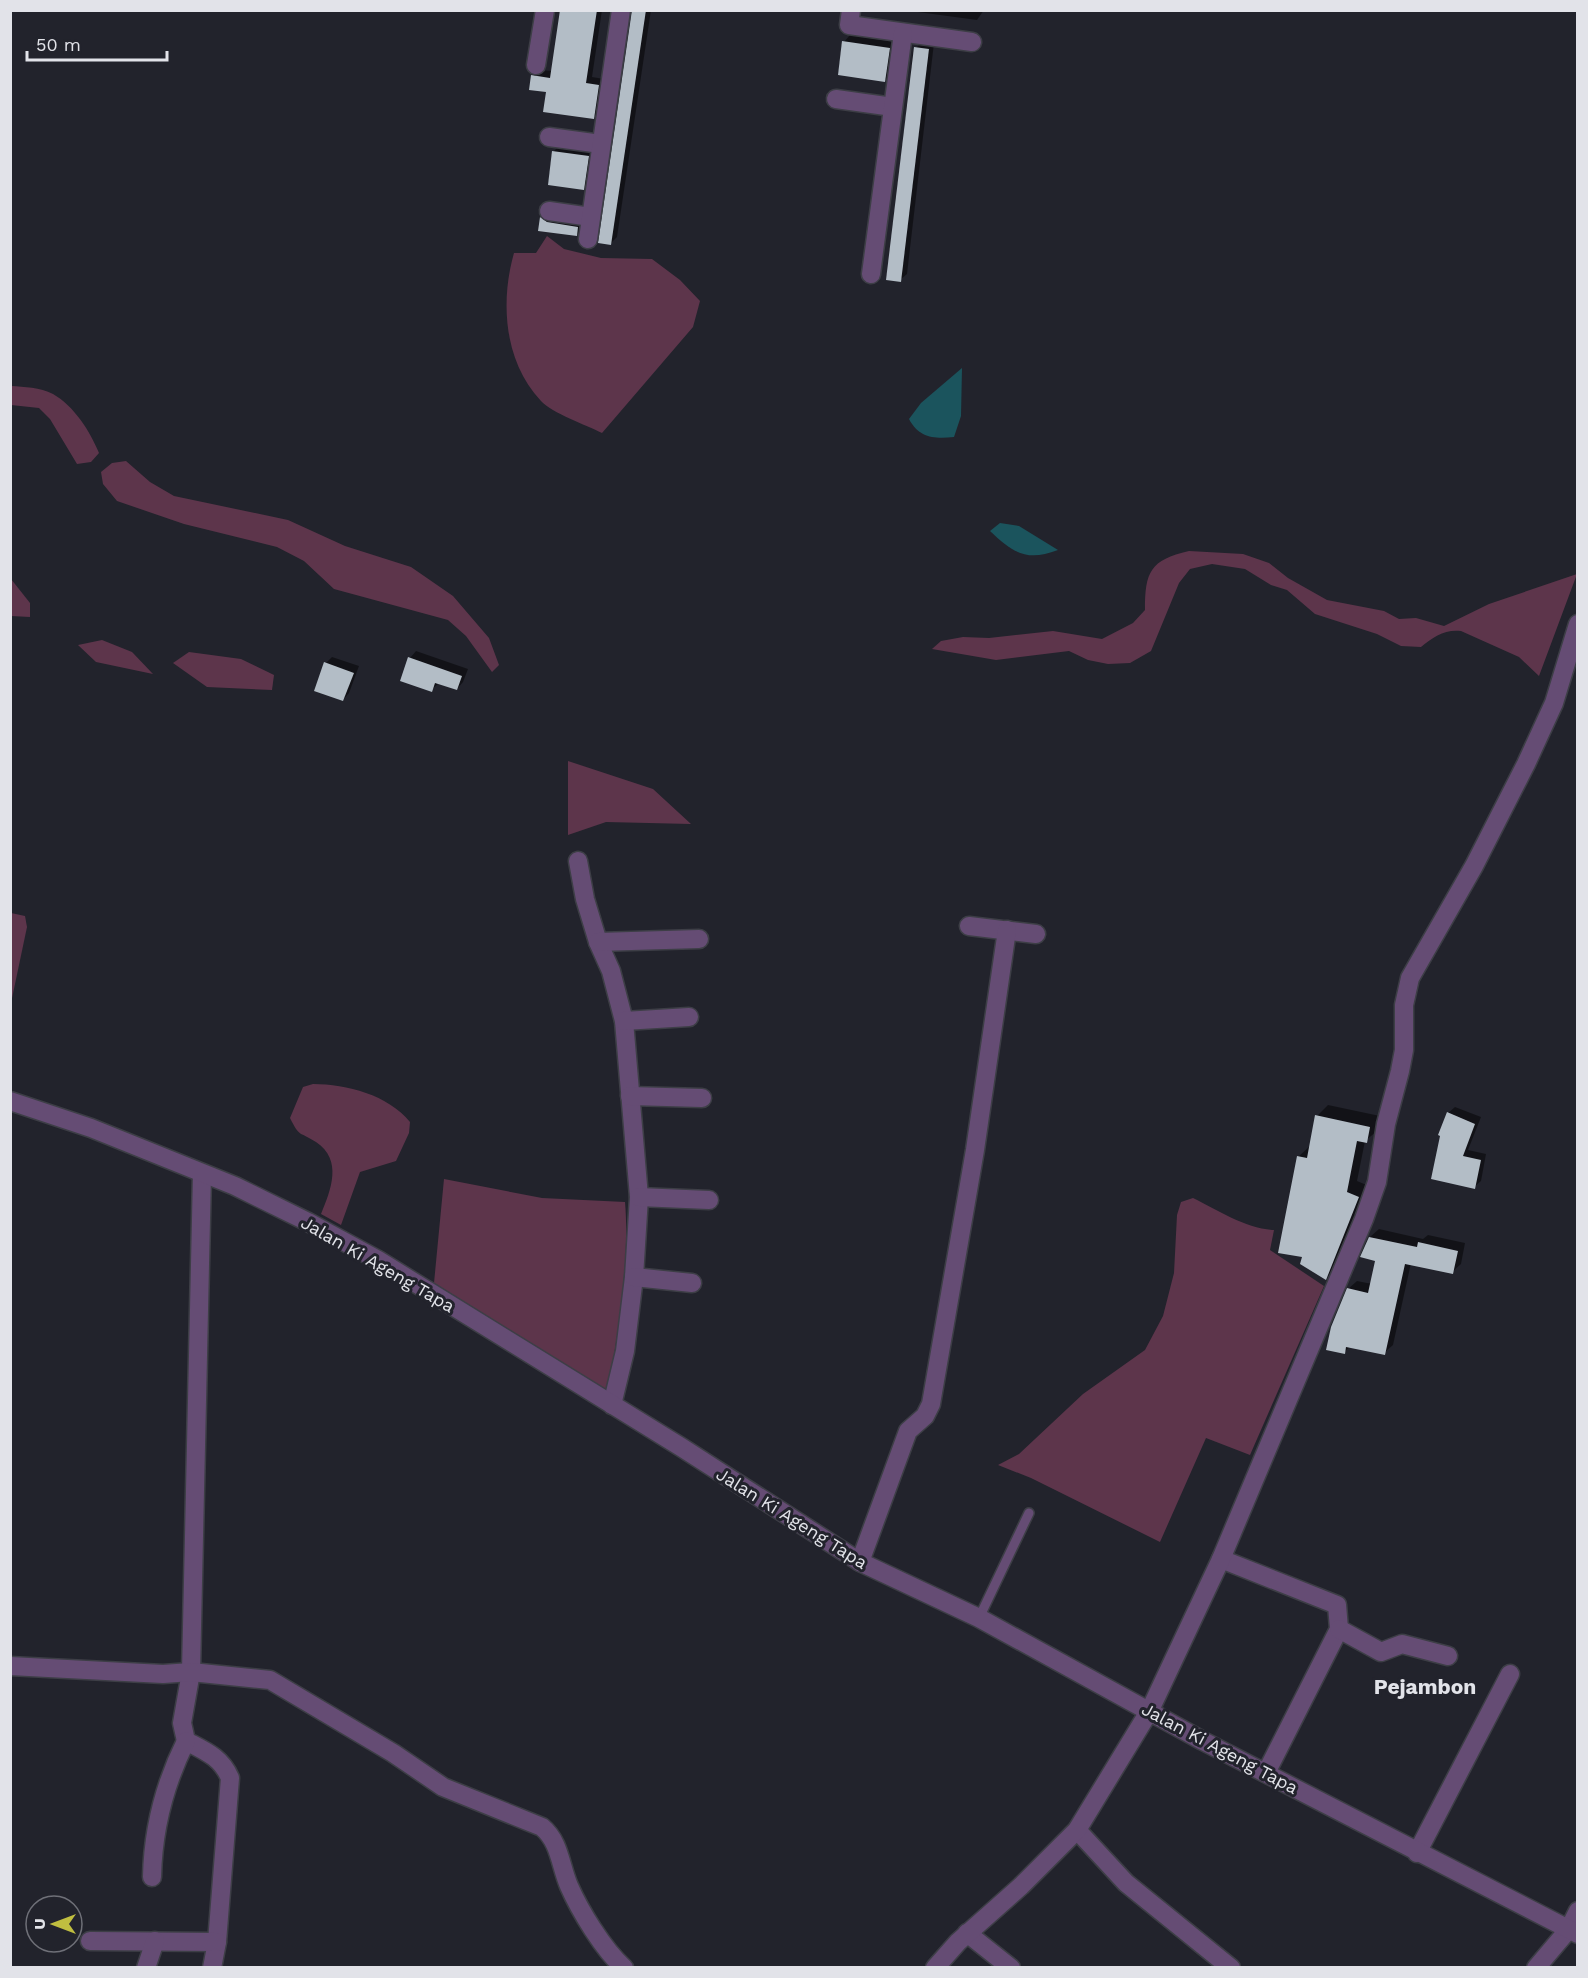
<svg xmlns="http://www.w3.org/2000/svg" width="1588" height="1978" viewBox="0 0 1588 1978" font-family="'Work Sans',sans-serif">
  <style>
    .green { fill: #5d354b }
    .water { fill: #1b545d }
    .shadow { fill: #0007 }
    .building { fill: #b3bdc6 }
    .lines { fill: none; stroke-linecap: round; stroke-linejoin: round }
    .service-casing { stroke: #3d3e46; stroke-width: 12 }
    .minor-casing { stroke: #3d3e46; stroke-width: 21 }
    .tertiary-casing { stroke: #3d3e46; stroke-width: 21 }
    .service { stroke: #654c74; stroke-width: 9 }
    .minor { stroke: #654c74; stroke-width: 18 }
    .tertiary { stroke: #654c74; stroke-width: 18 }
    .labels { text-anchor: middle; dominant-baseline: central; stroke-width: 6; stroke-linejoin: round; paint-order: stroke }
    .street-label { font-size: 18px; fill: #e2e3e9; stroke: #22232c }
    .quarter-label { font-size: 21px; font-weight: bold; fill: #e2e3e9; stroke: #22232c }
  </style>
  <rect width="100%" height="100%" fill="#22232c"/>
  <!-- green -->
  <g class="green">
    <path d="M547,236L564,249L601,258L652,259L680,280L700,301L693,327L602,433C586,425 552,413 541,401C504,362 500,302 514,253H536Z"/>
    <path d="M11,386C24,387 40,387 53,394C74,406 90,431 99,453L91,462L77,464L50,419L39,408L11,405Z"/>
    <path d="M126,461L150,482L174,496L288,520L345,546L411,567L453,596L489,638L499,665L492,672L466,636L448,620L334,589L304,561L277,547L184,524L117,501L103,484L101,472L112,463Z"/>
    <path d="M1189,551L1243,554L1269,563L1288,578L1327,600L1384,611L1399,619L1416,618L1444,626L1489,604L1577,574L1539,676L1519,657L1461,631C1445,629 1433,637 1421,647L1401,646L1377,634L1315,614L1287,590L1271,585L1245,569L1212,564L1190,569L1179,583L1151,651L1130,663L1108,664L1088,660L1069,651L996,660L932,649L941,641L963,637L989,638L1053,631L1102,639L1133,623L1145,610C1145,572 1150,560 1189,551Z"/>
    <path d="M11,579L30,603V617L11,616Z"/>
    <path d="M102,640L132,652L153,674L96,662L78,645Z"/>
    <path d="M189,652L241,659L274,675L272,690L207,687L173,663Z"/>
    <path d="M568,761L653,789L691,824L606,822L568,835Z"/>
    <path d="M11,913L25,916L27,927L11,1003Z"/>
    <path d="M313,1084C347,1084 388,1095 410,1122L409,1133L396,1161L360,1172L341,1225L321,1214C331,1190 343,1160 316,1142C299,1131 300,1138 290,1118L303,1087Z"/>
    <path d="M444,1179L542,1198L625,1202C630,1260 618,1333 608,1391L434,1283Z"/>
    <path d="M1193,1198C1218,1210 1246,1229 1274,1230L1270,1250L1324,1286L1250,1455L1206,1438L1160,1542L1031,1478L998,1465L1019,1454L1083,1394L1145,1350L1163,1316L1174,1273L1177,1215L1181,1202Z"/>
  </g>
  <!-- water -->
  <g class="water">
    <path d="M962,368L961,416L954,437C934,439 919,438 909,419L921,403Z"/>
    <path d="M1000,523L1019,526L1058,550C1027,562 1013,553 990,531Z"/>
  </g>
  <!-- shadow -->
  <g class="shadow">
    <path d="M562,10H602L592,77L604,79L600,111L593,117L532,76L539,70L553,71Z"/>
    <path d="M633,10H651L617,237L610,244Z"/>
    <path d="M903,10H984L977,20Z"/>
    <path d="M850,35L895,42L891,74L885,80L844,42Z"/>
    <path d="M922,42L934,43L907,274L900,280L888,279L913,51Z"/>
    <path d="M560,145L594,149L590,182L583,188L554,151Z"/>
    <path d="M547,212L584,221L583,228L577,235L540,230L541,218Z"/>
    <path d="M416,651L468,669L463,682L457,689L438,684L431,690L410,658Z"/>
    <path d="M332,657L359,666L349,693L343,700L326,663Z"/>
    <path d="M1328,1105L1380,1116L1377,1131L1365,1141L1357,1181L1369,1186L1337,1267L1326,1278L1303,1256L1298,1157L1310,1146L1317,1116Z"/>
    <path d="M1455,1107L1481,1117L1468,1150L1486,1154L1481,1181L1474,1187L1442,1135L1448,1113Z"/>
    <path d="M1379,1229L1423,1239L1428,1235L1465,1243L1461,1264L1452,1272L1411,1263L1393,1345L1384,1353L1351,1346L1344,1352L1348,1289L1357,1281L1372,1284L1377,1260L1370,1237Z"/>
  </g>
  <!-- building -->
  <g class="building">
    <path d="M560,10H597L586,83L599,85L594,119L543,112L546,92L529,90L531,75L550,78Z"/>
    <path d="M632,10H646L611,245L598,243Z"/>
    <path d="M842,41L890,48L885,82L838,75Z"/>
    <path d="M914,47L929,49L901,282L886,280Z"/>
    <path d="M552,151L589,156L584,190L548,185Z"/>
    <path d="M540,217L547,222L578,227L577,236L538,231Z"/>
    <path d="M408,657L462,676L457,690L435,683L432,692L400,681Z"/>
    <path d="M324,662L354,673L343,701L314,691Z"/>
    <path d="M1447,1112L1475,1124L1463,1156L1481,1160L1475,1189L1431,1179L1440,1136L1438,1135Z"/>
    <path d="M1315,1115L1370,1127L1367,1143L1357,1141L1347,1192L1359,1197L1326,1280L1300,1264L1302,1257L1278,1253L1297,1156L1307,1158Z"/>
    <path d="M1369,1237L1417,1247L1418,1242L1458,1251L1453,1274L1405,1264L1385,1355L1346,1347L1345,1354L1326,1350L1331,1327L1347,1288L1368,1293L1375,1261L1360,1257Z"/>
  </g>
  <g class="lines">
    <defs>
      <path id="service" d="M979,1618L1029,1513"/>
      <g id="minor">
        <path d="M851,10L849,25L972,42"/>
        <path d="M536,65L545,10"/>
        <path d="M836,99L893,107"/>
        <path d="M549,137L601,144"/>
        <path d="M549,211L591,217"/>
        <path d="M588,239L621,10"/>
        <path d="M871,274L903,33"/>
        <path d="M578,861L585,899L598,942L611,971L624,1021L639,1197L634,1277L625,1351L612,1405"/>
        <path d="M969,926L1036,934"/>
        <path d="M598,942L699,939"/>
        <path d="M624,1021L689,1017"/>
        <path d="M630,1096L702,1098"/>
        <path d="M202,1174L191,1672L182,1723L186,1741C205,1751 221,1757 230,1778L217,1942L212,1968"/>
        <path d="M639,1197L709,1200"/>
        <path d="M634,1277L692,1283"/>
        <path d="M1221,1559L1337,1605L1339,1629L1266,1773"/>
        <path d="M860,1562L908,1431L925,1416L931,1404L975,1150L1007,930"/>
        <path d="M1339,1629L1381,1652L1402,1644L1448,1656"/>
        <path d="M10,1666L163,1674L191,1672L270,1680L393,1753L443,1787L542,1827C560,1842 560,1865 569,1886C580,1911 603,1949 624,1968"/>
        <path d="M1077,1830L1126,1883L1231,1968"/>
        <path d="M1417,1853L1510,1674"/>
        <path d="M152,1877C153,1828 164,1785 186,1741"/>
        <path d="M967,1933L1011,1968"/>
        <path d="M90,1941L217,1942"/>
        <path d="M146,1968L155,1941"/>
        <path d="M935,1968L958,1942L1021,1886L1077,1830L1150,1710L1221,1559L1364,1219L1377,1182L1386,1124L1400,1071L1404,1050V1005L1410,978L1474,866L1526,764L1554,703L1578,624"/>
        <path d="M1536,1968L1569,1929L1578,1911"/>
      </g>
      <path id="tertiary" d="M10,1101L91,1128L235,1186L308,1222L378,1260L681,1447L860,1562L979,1618L1203,1741L1578,1934"/>
    </defs>
    <!-- service casing -->
    <use href="#service" class="service-casing"/>
    <!-- minor casing -->
    <use href="#minor" class="minor-casing"/>
    <!-- tertiary casing -->
    <use href="#tertiary" class="tertiary-casing"/>
    <!-- service -->
    <use href="#service" class="service"/>
    <!-- minor -->
    <use href="#minor" class="minor"/>
    <!-- tertiary -->
    <use href="#tertiary" class="tertiary"/>
  </g>
  <g class="labels">
    <!-- street labels -->
    <g class="street-label">
      <text transform="translate(378 1264) rotate(30)">Jalan Ki Ageng Tapa</text>
      <text transform="translate(792 1518) rotate(32)">Jalan Ki Ageng Tapa</text>
      <text transform="translate(1220 1748) rotate(28)">Jalan Ki Ageng Tapa</text>
    </g>
    <!-- quarter labels -->
    <g class="quarter-label">
      <text x="1425" y="1686">Pejambon</text>
    </g>
  </g>
  <!-- border -->
  <rect width="1588" height="1978" fill="none" stroke="#e2e3e9" stroke-width="24"/>
  <!-- north arrow -->
  <g transform="translate(54 1924) rotate(270)"><circle r="28" fill="#22232c" stroke="#6f7078" stroke-width="1.5"/>
  <path d="M0-4.5L10 22L0 15L-10 22Z" fill="#c0be40"/>
  <text y="-9" font-size="16" font-weight="bold" text-anchor="middle" fill="#e2e3e9">U</text>
  </g>
  <!-- scale -->
  <path d="M27 51v9h140v-9" fill="none" stroke="#e2e3e9" stroke-width="3"/>
  <text x="36" y="51" font-size="18" fill="#e2e3e9" stroke="#22232c" stroke-width="4.5" paint-order="stroke">50 m</text>
</svg>
